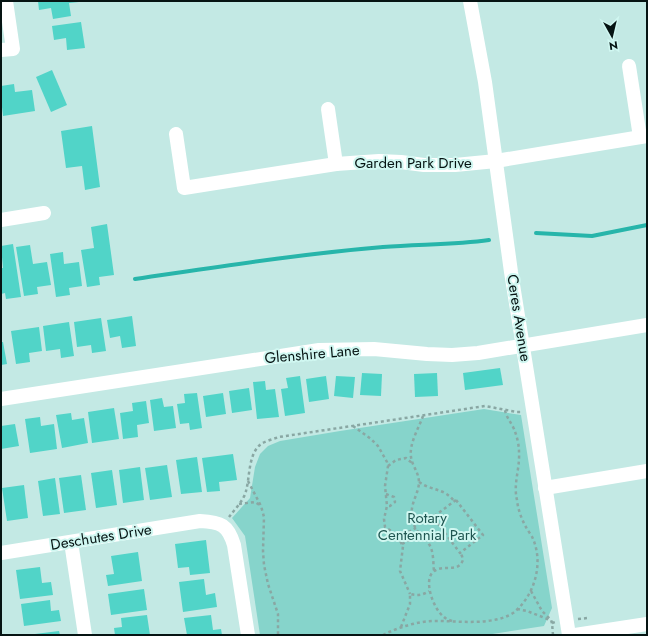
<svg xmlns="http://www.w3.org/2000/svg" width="648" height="636" viewBox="0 0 648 636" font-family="Jost,sans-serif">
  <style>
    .green { fill: #86d4cb }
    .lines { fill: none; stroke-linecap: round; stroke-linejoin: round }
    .stream { stroke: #27b5aa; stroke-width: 4 }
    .building { fill: #51d4c8 }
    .path { stroke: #89a7a3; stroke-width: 2.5; stroke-dasharray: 3 3; stroke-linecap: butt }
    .minor { stroke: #fff; stroke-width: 14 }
    .labels { text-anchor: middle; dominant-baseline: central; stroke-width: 4; stroke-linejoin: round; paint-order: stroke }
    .street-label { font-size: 15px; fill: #061413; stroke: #d0f7f1 }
    .park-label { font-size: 15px; fill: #1f5651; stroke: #d0f7f1 }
  </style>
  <rect width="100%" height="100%" fill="#c3e9e4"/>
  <!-- green -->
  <path class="green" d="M484,409L521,415L552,608L544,626L486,635H260L245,536L232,518L250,498L255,467L260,454L268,446L280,441L340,431Z"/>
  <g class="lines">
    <!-- stream -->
    <g class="stream">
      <path d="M536,233L592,236L647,225"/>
      <path d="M135,279C218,267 300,254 383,247C418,244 454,245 489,240"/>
    </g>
  </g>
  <!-- building -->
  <g class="building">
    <path d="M38,1H79V2L69,3L71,16L53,19L51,8L39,10Z"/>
    <path d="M81,22L85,48L67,50L66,38L54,40L52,26Z"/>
    <path d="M52,70L67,105L51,112L36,77Z"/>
    <path d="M14,84L15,92L32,90L35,111L3,116L1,98V86Z"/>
    <path d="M92,126L100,187L85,190L82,166L66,168L61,131Z"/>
    <path d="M107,224L114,275L99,277L100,285L87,287L81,250L94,248L91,227Z"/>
    <path d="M13,244L21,297L6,299L5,293L1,294V268H3L1,246Z"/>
    <path d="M30,245L33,264L47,262L51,285L37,287L38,294L24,296L16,247Z"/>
    <path d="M63,252L64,264L79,262L82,286L69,288L70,295L56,297L50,254Z"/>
    <path d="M132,316L136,346L122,348L120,336L110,338L107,320Z"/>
    <path d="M101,318L106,351L92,353L91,345L77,347L74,322Z"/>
    <path d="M69,322L74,356L61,358L60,349L46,351L43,326Z"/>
    <path d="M39,327L42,351L29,353L30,362L16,364L11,331Z"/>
    <path d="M1,342H3L7,364L1,365Z"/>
    <path d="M500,368L503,385L465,390L463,373Z"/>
    <path d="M362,373L382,374L381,396L360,395Z"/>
    <path d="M437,373L438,396L415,397L414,374Z"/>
    <path d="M300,376L305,413L285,416L281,389L288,388L286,378Z"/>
    <path d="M326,376L329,399L309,402L306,379Z"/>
    <path d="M336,376L355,377L353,398L334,396Z"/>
    <path d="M265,381L266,390L275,389L279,417L257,419L253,382Z"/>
    <path d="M249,388L252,410L232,413L229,391Z"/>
    <path d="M197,393L202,428L190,430L189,423L180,424L177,404L185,403L184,394Z"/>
    <path d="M223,393L226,414L206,417L203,396Z"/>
    <path d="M162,398L164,407L173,406L176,428L154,431L150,400Z"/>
    <path d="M146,401L149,423L137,425L138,437L123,439L120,413L133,411L132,403Z"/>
    <path d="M114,408L119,439L92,443L88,412Z"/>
    <path d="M71,413L72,420L84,418L88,443L62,448L56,415Z"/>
    <path d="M40,417L41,426L54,424L57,449L30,453L25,419Z"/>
    <path d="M15,424L19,446L1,449V426Z"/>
    <path d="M233,454L237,480L219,482L220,491L207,492L202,458Z"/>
    <path d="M197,457L202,492L181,494L176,460Z"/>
    <path d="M167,465L172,497L150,500L145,468Z"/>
    <path d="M140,467L144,500L123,503L119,470Z"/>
    <path d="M112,470L117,505L96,508L91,473Z"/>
    <path d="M81,475L86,510L64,513L59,478Z"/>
    <path d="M55,478L60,514L43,516L38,481Z"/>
    <path d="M24,485L28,518L7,521L2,488Z"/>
    <path d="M206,540L210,573L190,575L189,567L178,568L175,544Z"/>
    <path d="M138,552L142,581L108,586L106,575L114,574L111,556Z"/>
    <path d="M40,567L42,583L51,582L53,595L20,599L16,570Z"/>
    <path d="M204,579L206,595L215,593L217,607L183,612L179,582Z"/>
    <path d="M144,589L147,610L111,615L108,594Z"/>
    <path d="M50,600L51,611L59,610L61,621L24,626L21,604Z"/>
    <path d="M147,615L150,635H115L114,628L122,627L121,618Z"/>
    <path d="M211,615L213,630L221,629L222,635H187L184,618Z"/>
    <path d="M59,631L60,635H35V634Z"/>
  </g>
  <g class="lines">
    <!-- path -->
    <g class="path">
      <path d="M423,416C419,428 409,443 411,457C412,466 419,472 419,483C418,495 410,504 412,516C412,521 415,529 419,533C422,536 427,539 429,544C434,552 433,563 434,571"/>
      <path d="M353,426L371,439L378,446L387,462L388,466L385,486L387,506L384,519L385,527L396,534L403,546L400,571L410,594"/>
      <path d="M388,466L396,460L406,458L412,463"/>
      <path d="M248,481L261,506L264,517L263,551L264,565L268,584L278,614V635"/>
      <path d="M419,482C432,491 444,488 454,501"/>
      <path d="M386,494L394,497L395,502L390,506H387"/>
      <path d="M456,500L483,535L460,553L433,517Z"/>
      <path d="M239,504L255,502L261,506"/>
      <path d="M229,517C235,509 244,500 246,491C250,477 248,454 261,444C266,441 273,439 279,437L485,406L517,412H521"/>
      <path d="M398,538L416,528"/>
      <path d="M402,544L420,534"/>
      <path d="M531,591L542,611L551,620L552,623"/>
      <path d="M517,609L527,611L550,620"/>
      <path d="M578,619L588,618"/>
      <path d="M452,621C449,620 446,619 444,617C434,610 423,581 433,572C443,563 458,574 463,560L462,556L460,553"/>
      <path d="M401,627L410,604V594C418,596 423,595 429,591"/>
      <path d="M383,635C399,627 418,621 436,621C453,621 470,623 487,621C496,620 505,618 513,613C534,597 544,564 533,539C532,536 529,532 527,529C522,520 518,510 517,500C513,484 520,469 519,452C519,445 517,436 514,429C511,422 506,417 505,410"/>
      <path d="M553,635L552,623L555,622"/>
    </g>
    <!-- minor -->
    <g class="minor">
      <path d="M470,1L485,82L511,272L569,635"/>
      <path d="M1,50L13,49L6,1"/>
      <path d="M629,66L640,137"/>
      <path d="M328,109L336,164"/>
      <path d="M176,134L184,188L336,164L379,161L401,162L424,165H455L496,161L647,136"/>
      <path d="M1,220L44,213"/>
      <path d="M1,399L319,350L374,349L427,354L452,355L478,353L647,325"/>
      <path d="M545,488L647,471"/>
      <path d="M71,542L85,635"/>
      <path d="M1,553L200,521C221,522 228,525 234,545L248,635"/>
      <path d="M575,635L647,624"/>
    </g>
  </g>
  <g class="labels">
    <!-- street labels -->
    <g class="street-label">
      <text x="413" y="163">Garden Park Drive</text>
      <text transform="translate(519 318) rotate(81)">Ceres Avenue</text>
      <text transform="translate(312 354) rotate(-5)">Glenshire Lane</text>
      <text transform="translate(101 537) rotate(-9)">Deschutes Drive</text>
    </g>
    <!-- park labels -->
    <g class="park-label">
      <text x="427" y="518">Rotary<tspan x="427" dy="17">Centennial Park</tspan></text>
    </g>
  </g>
  <!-- border -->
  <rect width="648" height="636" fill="none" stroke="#061413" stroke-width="4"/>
  <!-- north arrow -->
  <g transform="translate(612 36) rotate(172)" stroke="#d0f7f1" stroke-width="3" paint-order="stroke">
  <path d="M0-3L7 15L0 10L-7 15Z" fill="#061413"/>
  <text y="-6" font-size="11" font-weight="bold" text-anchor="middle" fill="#061413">N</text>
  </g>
</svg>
